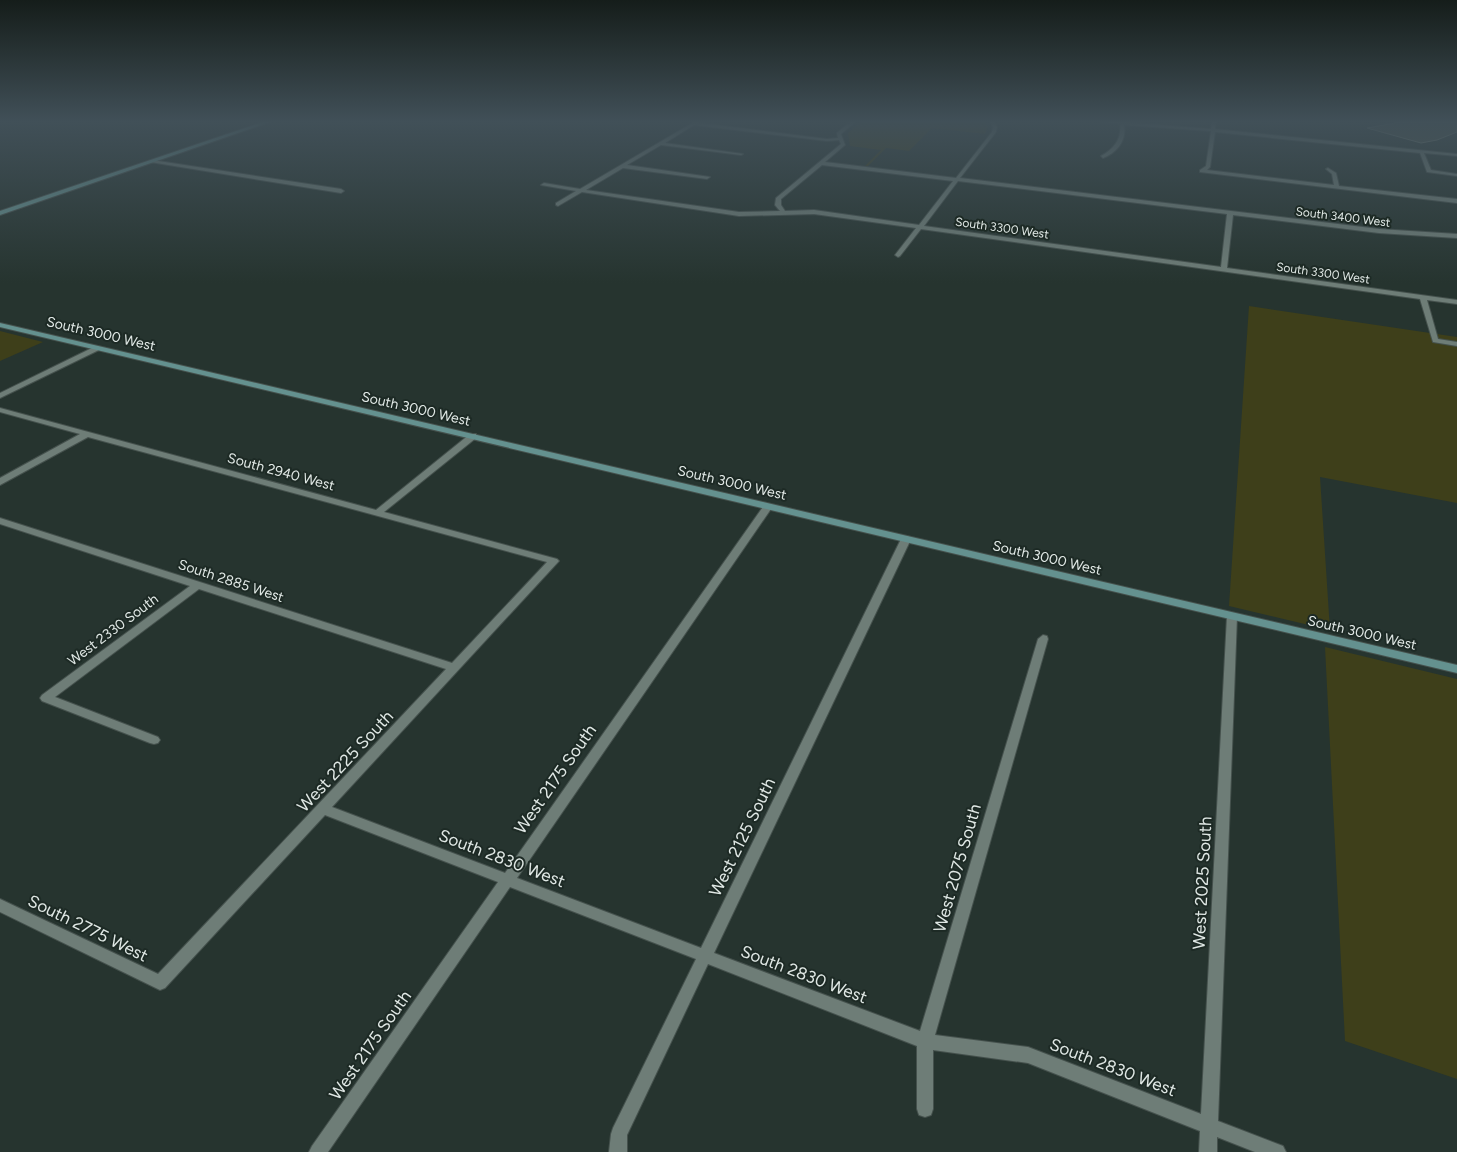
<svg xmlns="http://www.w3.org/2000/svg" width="1457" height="1152" viewBox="0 0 1457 1152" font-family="Figtree,sans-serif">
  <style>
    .green { fill: #3e3f1a }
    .building { fill: #4e574c; stroke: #848e82 }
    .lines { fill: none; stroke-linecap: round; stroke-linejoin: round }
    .street-casing { stroke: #45514d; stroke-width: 2 }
    .secondary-casing { stroke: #45514d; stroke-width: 2 }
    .street { fill: #6e7d77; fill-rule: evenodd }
    .secondary { fill: #64918f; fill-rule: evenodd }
    .labels { text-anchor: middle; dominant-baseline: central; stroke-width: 4; stroke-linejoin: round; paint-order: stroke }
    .far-street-label { font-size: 12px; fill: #e0e8e5; stroke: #1d2a25 }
    .street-label { font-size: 14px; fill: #e0e8e5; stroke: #1d2a25 }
    .near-street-label { font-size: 17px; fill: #e0e8e5; stroke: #1d2a25 }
  </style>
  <rect width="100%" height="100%" fill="#26342f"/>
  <!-- green -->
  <g class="green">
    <path d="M861,122H985L988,127L985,134L932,128L909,151L886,148L868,166H865L881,150L850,146L848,133Z"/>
    <path d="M1249,306L1457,337V503L1320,477L1330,630L1229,606Z"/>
    <path d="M0,331L43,342L0,361Z"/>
    <path d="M1325,647L1457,679V1079L1345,1041Z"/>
  </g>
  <!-- building -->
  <path class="building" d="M1401,122H1457V132L1437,140L1421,143L1367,128Z"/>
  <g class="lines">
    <defs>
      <g id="street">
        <path d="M694,122L827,139L838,138L837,133L850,122H855L841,134L845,145L825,162L956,178L992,132L993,127L990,122H994L997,127L996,132L960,178L1379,229L1457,234V238L1379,233L1233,215L1227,268L1457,300V304L1427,300L1438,339L1457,342V346L1433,342L1420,299L921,229L900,256L898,257L895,255L916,228L814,214L739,216L582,192L558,206L556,205V203L576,191L541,185L544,183L580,189ZM694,125L827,141L839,140L841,144L776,198L775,205L780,211L739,212L586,190L623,168L707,179L710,177L627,165L661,145L741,155L743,154L665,143ZM822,165L953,181L919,225L814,210L785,211L781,205V199ZM958,181L1227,214L1221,267L924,226Z"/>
        <path d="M1103,122H1124L1211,129L1212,122H1216L1215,129L1457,154V156L1424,153L1431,170L1457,174V176L1427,172L1420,153L1215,132L1210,167L1207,170L1334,185L1332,174L1326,169L1328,168L1336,173L1339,186L1457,199V203L1200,172V170L1206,166L1211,131L1124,125C1127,140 1117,153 1103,158L1101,156C1114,149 1122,139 1120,124Z"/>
        <path d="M152,160L341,189L344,191L341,193L150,162Z"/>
        <path d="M96,346L103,348L0,398V393Z"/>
        <path d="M0,408L376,510L470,434H476V438L384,512L557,559L559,561L332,807L505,873L765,504H771L773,506L517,878L701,948L901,539L906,536L909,537L911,539L714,953L920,1031L1038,639L1043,635L1047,636L1048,639L935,1035L1028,1047L1201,1114L1227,616L1228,614H1236L1237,616L1218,1121L1283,1146L1286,1152H1255L1217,1137V1152H1199L1200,1131L1028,1063L933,1050V1109L931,1115L925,1117L919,1115L917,1109V1046L708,964L627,1135V1152H609L611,1134L613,1128L696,959L510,887L328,1152H309L312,1146L498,882L325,815L165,988L160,990L0,912V899L158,974L446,669L199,589L55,697L158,737L160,740L158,743L154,744L150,743L42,701L40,698L42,695L190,586L0,524V518L452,663L547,562L88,437L0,485V478L80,434L0,412Z"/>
      </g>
      <g id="secondary">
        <path d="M263,122H270L0,215V211Z"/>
        <path d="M0,323L1457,665V673L0,327Z"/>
      </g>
    </defs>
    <!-- street casing -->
    <use href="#street" class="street-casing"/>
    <!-- secondary casing -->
    <use href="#secondary" class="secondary-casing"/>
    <!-- street -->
    <use href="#street" class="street"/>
    <!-- secondary -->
    <use href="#secondary" class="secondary"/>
  </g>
  <!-- sky -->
  <linearGradient id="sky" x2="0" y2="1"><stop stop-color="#151d1a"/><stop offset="0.43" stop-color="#415058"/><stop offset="1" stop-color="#415058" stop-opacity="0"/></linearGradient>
  <rect width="1457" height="283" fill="url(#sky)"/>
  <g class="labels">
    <!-- far-street labels -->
    <g class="far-street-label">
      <text transform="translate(1343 217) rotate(7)">South 3400 West</text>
      <text transform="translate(1002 228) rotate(8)">South 3300 West</text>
      <text transform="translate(1323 273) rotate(8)">South 3300 West</text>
    </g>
    <!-- street labels -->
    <g class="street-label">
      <text transform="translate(101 334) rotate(13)">South 3000 West</text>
      <text transform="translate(416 409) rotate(13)">South 3000 West</text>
      <text transform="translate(281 472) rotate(15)">South 2940 West</text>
      <text transform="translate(732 483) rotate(13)">South 3000 West</text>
      <text transform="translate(1047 558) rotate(13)">South 3000 West</text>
      <text transform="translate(231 581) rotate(18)">South 2885 West</text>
      <text transform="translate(113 630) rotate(-37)">West 2330 South</text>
      <text transform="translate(1362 633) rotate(13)">South 3000 West</text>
    </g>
    <!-- near-street labels -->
    <g class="near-street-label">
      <text transform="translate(345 761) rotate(-47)">West 2225 South</text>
      <text transform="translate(555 779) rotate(-55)">West 2175 South</text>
      <text transform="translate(742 837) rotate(-64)">West 2125 South</text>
      <text transform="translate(502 858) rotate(21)">South 2830 West</text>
      <text transform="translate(957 868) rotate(-74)">West 2075 South</text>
      <text transform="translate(1202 883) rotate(-87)">West 2025 South</text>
      <text transform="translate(88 928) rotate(26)">South 2775 West</text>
      <text transform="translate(804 974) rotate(21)">South 2830 West</text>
      <text transform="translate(370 1045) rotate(-55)">West 2175 South</text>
      <text transform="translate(1113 1067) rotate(21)">South 2830 West</text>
    </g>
  </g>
</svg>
